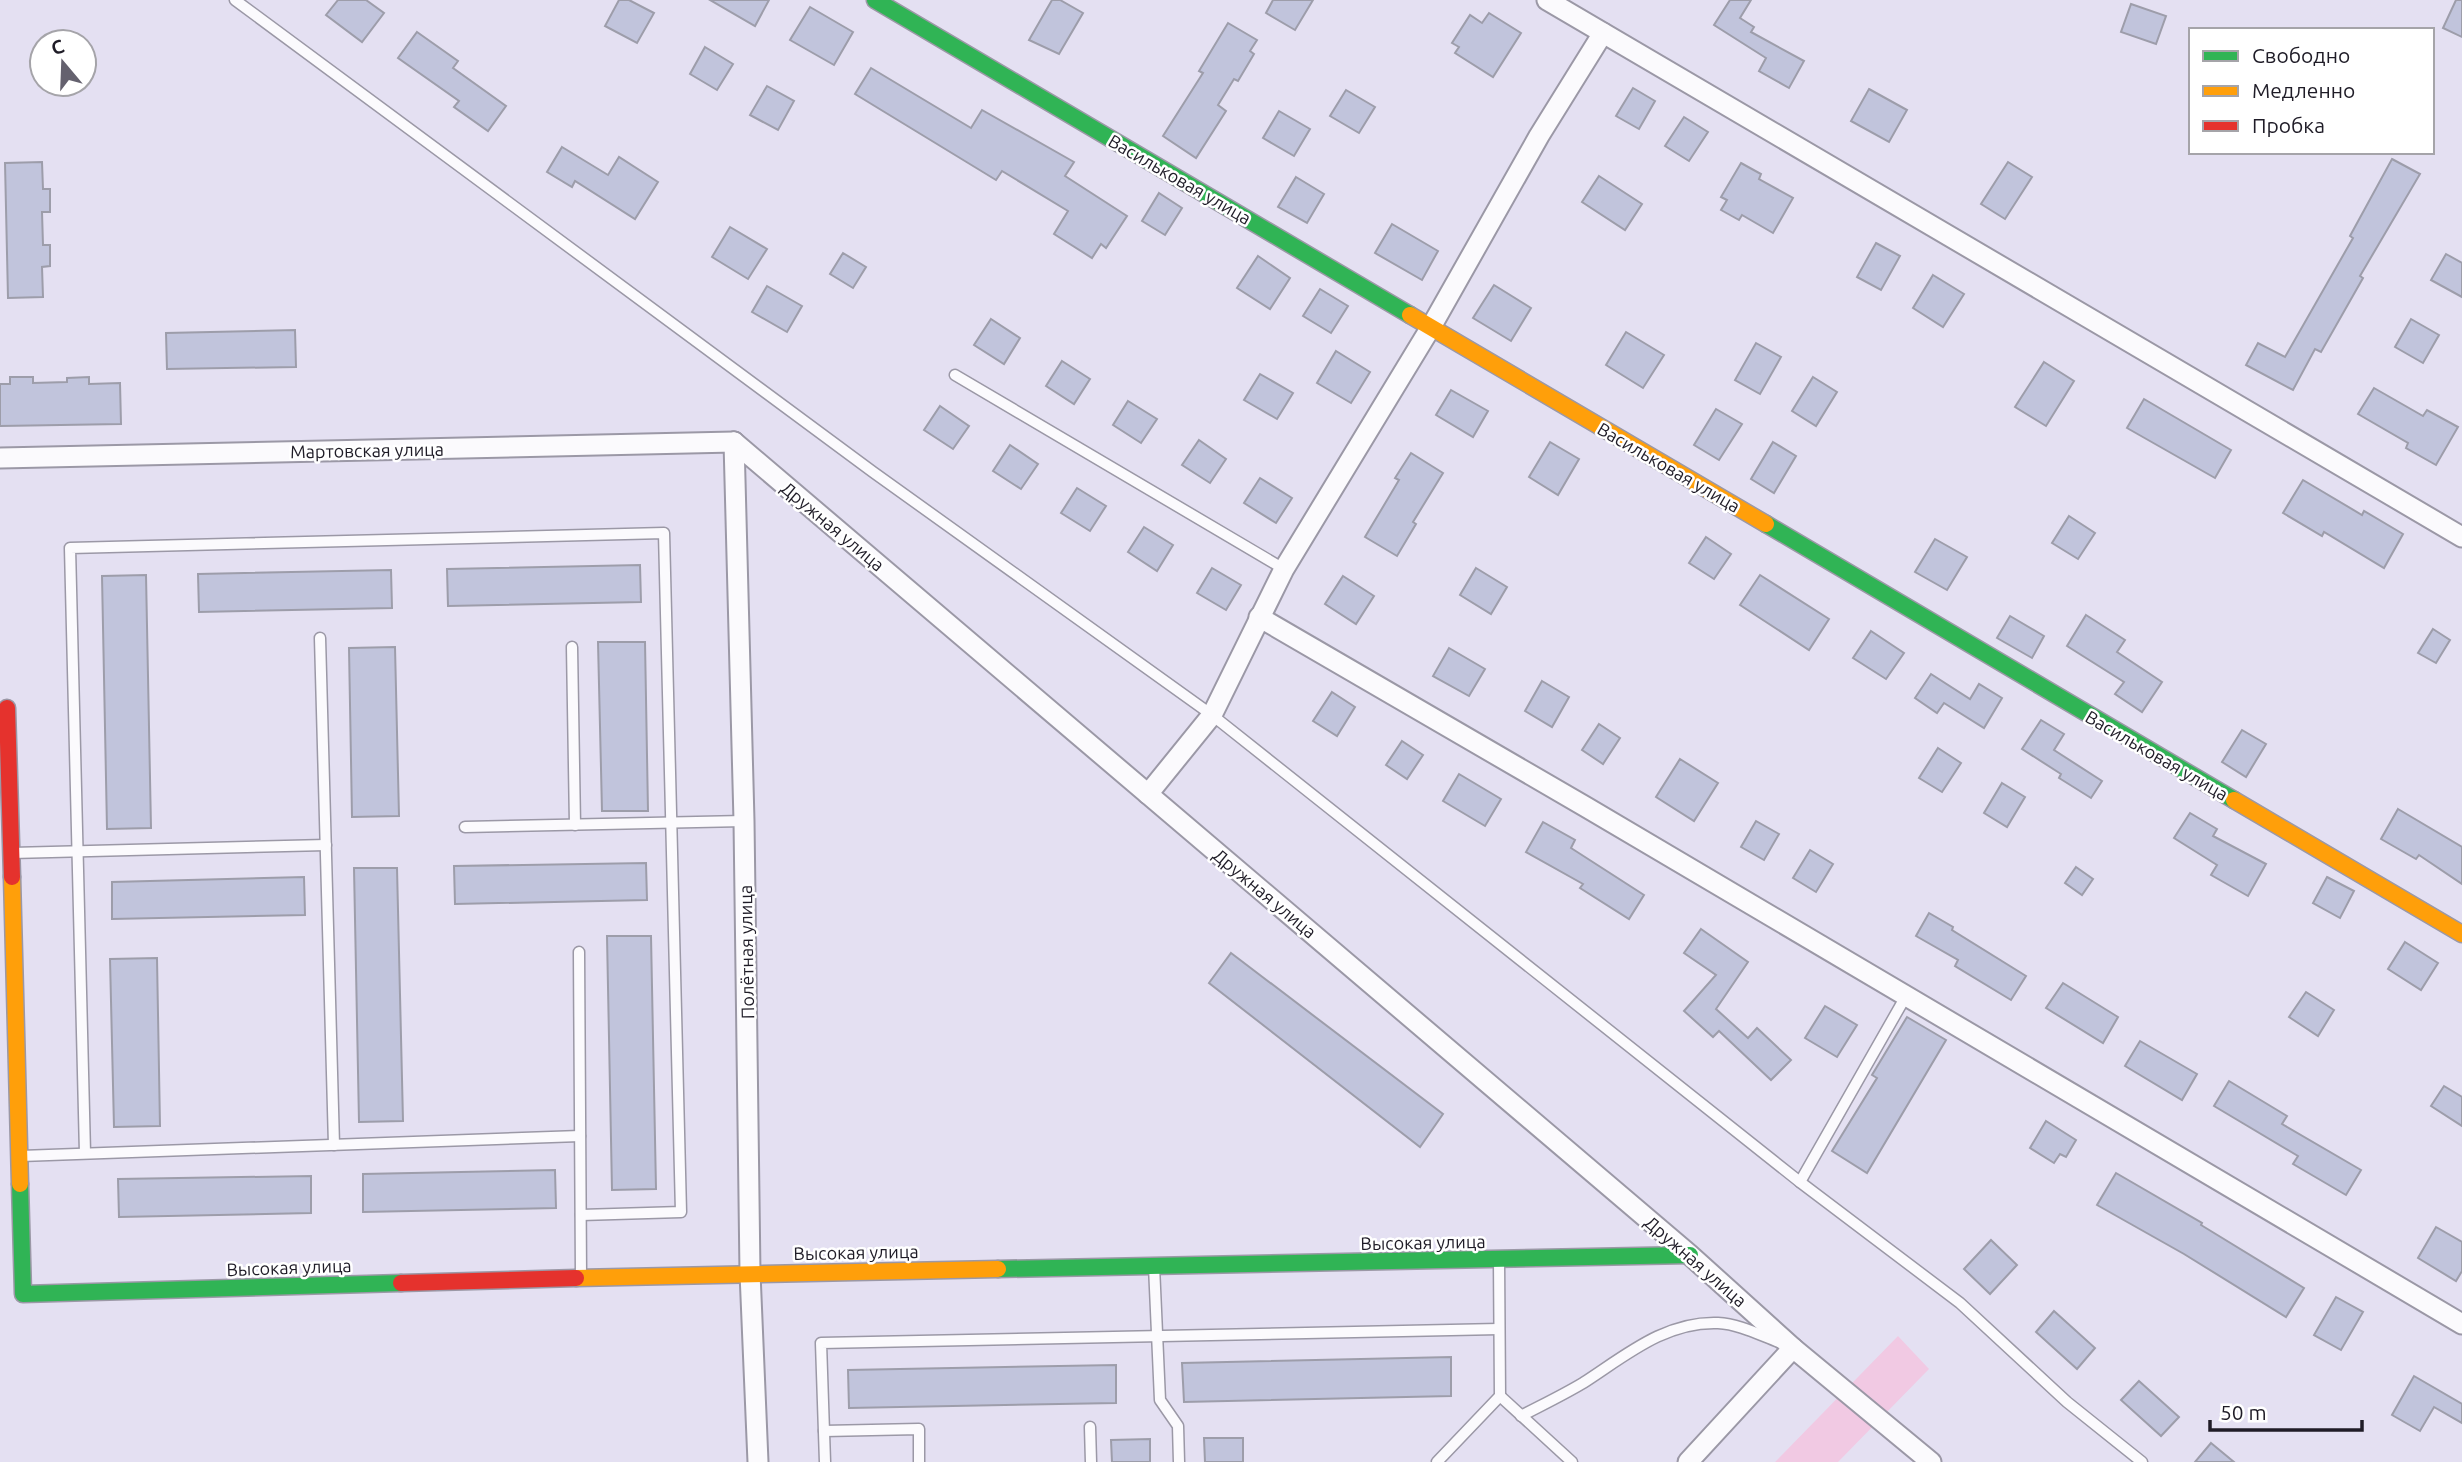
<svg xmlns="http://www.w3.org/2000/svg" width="2462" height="1462" viewBox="0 0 2462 1462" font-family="Ubuntu,sans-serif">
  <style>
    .green { fill: #f1c9e3 }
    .building { fill: #c1c4dc; stroke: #9d9daa; stroke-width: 2 }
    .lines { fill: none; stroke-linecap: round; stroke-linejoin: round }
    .lane-casing { stroke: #9b98a6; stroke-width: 13 }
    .street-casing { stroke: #9b98a6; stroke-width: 23 }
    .fast-casing { stroke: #9b98a6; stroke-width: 19 }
    .slow-casing { stroke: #9b98a6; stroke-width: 19 }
    .jam-casing { stroke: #9b98a6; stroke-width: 19 }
    .lane { stroke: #fbfafd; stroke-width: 10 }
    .street { stroke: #fbfafd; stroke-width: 19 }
    .fast { stroke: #30b455; stroke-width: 16 }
    .slow { stroke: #ff9f0a; stroke-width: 16 }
    .jam { stroke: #e5322d; stroke-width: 16 }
    .labels { text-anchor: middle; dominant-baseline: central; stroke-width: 5; stroke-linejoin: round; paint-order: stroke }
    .street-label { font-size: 18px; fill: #1f1c27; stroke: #fff }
  </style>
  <rect width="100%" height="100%" fill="#e4e0f2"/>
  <!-- green -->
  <path class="green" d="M1898,1336L1929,1369L1838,1462H1775Z"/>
  <!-- building -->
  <g class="building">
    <path d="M338,0H366L384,13L362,42L326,15Z"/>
    <path d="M619,0H629L654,13L637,43L605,26Z"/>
    <path d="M710,0H769L755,26Z"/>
    <path d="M1052,0H1060L1083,13L1059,54L1029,40Z"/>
    <path d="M1273,0H1313L1295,30L1266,13Z"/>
    <path d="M1730,0H1751L1740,18L1754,27L1751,32L1804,61L1789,88L1759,71L1766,58L1714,25Z"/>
    <path d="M2456,0H2462V37L2443,28Z"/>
    <path d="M2131,4L2166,16L2156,44L2121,32Z"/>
    <path d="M810,7L853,32L834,65L790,40Z"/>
    <path d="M1489,13L1521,33L1493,77L1455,53L1459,47L1452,43L1470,15L1482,23Z"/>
    <path d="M1228,23L1257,40L1250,51L1254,54L1238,81L1234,79L1218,105L1226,111L1196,158L1163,136L1203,73L1199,71Z"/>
    <path d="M417,32L458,61L453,68L506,106L488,131L454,107L459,101L398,58Z"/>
    <path d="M705,47L733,64L717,90L690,74Z"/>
    <path d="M871,68L971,128L982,110L1074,162L1065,176L1127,216L1106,248L1101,244L1092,258L1054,234L1068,211L1002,171L996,180L855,94Z"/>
    <path d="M767,86L794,101L778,130L750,115Z"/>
    <path d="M1633,88L1655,101L1639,129L1616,116Z"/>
    <path d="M1869,89L1907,110L1889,142L1851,121Z"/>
    <path d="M1346,90L1375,107L1359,133L1330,116Z"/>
    <path d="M1279,111L1310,129L1294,156L1263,138Z"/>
    <path d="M1684,117L1708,132L1689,161L1665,146Z"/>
    <path d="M562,147L608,175L619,157L658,182L635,219L575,181L572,187L547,172Z"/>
    <path d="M2392,159L2420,174L2360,276L2363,278L2321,352L2315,349L2293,390L2246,365L2258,343L2285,357L2353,238L2350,236Z"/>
    <path d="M42,162L43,189H50V212H42L43,245H50V266L42,267L43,297L8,298L5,163Z"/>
    <path d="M2008,162L2032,177L2005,219L1981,204Z"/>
    <path d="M1741,163L1761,174L1759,179L1793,198L1773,233L1742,215L1739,220L1721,210L1727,200L1721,197Z"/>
    <path d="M1599,176L1642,204L1625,230L1582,202Z"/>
    <path d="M1296,177L1324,194L1307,223L1278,207Z"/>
    <path d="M1159,193L1182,208L1165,235L1142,221Z"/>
    <path d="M1392,224L1438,251L1422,280L1375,253Z"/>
    <path d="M730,227L767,249L748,279L712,257Z"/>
    <path d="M1876,243L1900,256L1881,290L1857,277Z"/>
    <path d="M843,253L866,267L853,288L830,274Z"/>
    <path d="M2446,254L2462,263V297L2431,280Z"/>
    <path d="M1258,256L1290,278L1270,309L1237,288Z"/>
    <path d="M1933,275L1964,294L1943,327L1913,308Z"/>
    <path d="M1494,285L1531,308L1511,341L1473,318Z"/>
    <path d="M767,286L802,306L787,332L752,312Z"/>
    <path d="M1320,289L1348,306L1331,333L1303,316Z"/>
    <path d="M991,319L1020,338L1004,364L974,345Z"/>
    <path d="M2411,319L2439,335L2423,363L2395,347Z"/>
    <path d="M295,330L296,367L167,369L166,333Z"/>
    <path d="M1626,332L1664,355L1643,388L1606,365Z"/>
    <path d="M1756,343L1781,357L1760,394L1735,380Z"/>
    <path d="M1336,351L1370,372L1351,403L1317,383Z"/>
    <path d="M1062,361L1090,379L1074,404L1046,386Z"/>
    <path d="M2044,362L2074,381L2046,426L2015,407Z"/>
    <path d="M1260,374L1293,393L1277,419L1244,400Z"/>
    <path d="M10,377H33V383L67,382V378L89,377V384L120,383L121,424L0,426V384H10Z"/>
    <path d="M1813,377L1837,392L1816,426L1792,411Z"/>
    <path d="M2374,388L2423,416L2427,410L2458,427L2436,465L2406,448L2408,443L2358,414Z"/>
    <path d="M1451,390L1488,411L1473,437L1436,415Z"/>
    <path d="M2144,399L2231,450L2215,478L2127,428Z"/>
    <path d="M1128,401L1157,419L1141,443L1113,425Z"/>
    <path d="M940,406L969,426L953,449L924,430Z"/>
    <path d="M1716,409L1742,424L1719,460L1694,445Z"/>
    <path d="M1199,440L1226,459L1210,483L1182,465Z"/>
    <path d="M1550,442L1579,459L1558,495L1529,477Z"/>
    <path d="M1773,442L1796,456L1774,493L1751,479Z"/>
    <path d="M1010,445L1038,464L1021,489L993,471Z"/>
    <path d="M1411,453L1443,473L1413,522L1416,524L1397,556L1365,537L1399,480L1395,478Z"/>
    <path d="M1260,478L1292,498L1276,523L1244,503Z"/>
    <path d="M2303,480L2362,515L2364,511L2403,534L2384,568L2324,532L2322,536L2283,513Z"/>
    <path d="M1077,488L1106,506L1090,531L1061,513Z"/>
    <path d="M2069,516L2095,533L2078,559L2052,543Z"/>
    <path d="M1144,527L1173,545L1157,571L1128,552Z"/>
    <path d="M1706,537L1731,554L1714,579L1689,563Z"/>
    <path d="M1935,539L1967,557L1947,590L1915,572Z"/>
    <path d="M640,565L641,602L448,606L447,569Z"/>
    <path d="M1212,568L1241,585L1226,610L1197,593Z"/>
    <path d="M1476,568L1507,587L1491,614L1460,595Z"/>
    <path d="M391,570L392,608L199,612L198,574Z"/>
    <path d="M146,575L151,828L107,829L102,576Z"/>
    <path d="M1760,575L1829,619L1809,650L1740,605Z"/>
    <path d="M1343,576L1374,596L1356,624L1325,604Z"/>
    <path d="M2086,615L2125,640L2117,652L2162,682L2142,712L2115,694L2124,682L2067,646Z"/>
    <path d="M2010,616L2044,636L2032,658L1997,638Z"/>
    <path d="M2433,629L2450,640L2436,663L2418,653Z"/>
    <path d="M1871,631L1904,653L1886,679L1853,658Z"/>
    <path d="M598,642H645L648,811H602Z"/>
    <path d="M395,647L399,816L352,817L349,648Z"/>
    <path d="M1449,648L1485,669L1469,696L1433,676Z"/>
    <path d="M1931,674L1970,699L1979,684L2002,698L1984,728L1944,703L1937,713L1915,698Z"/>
    <path d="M1542,681L1569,697L1552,727L1525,711Z"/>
    <path d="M1332,692L1355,707L1337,736L1313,721Z"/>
    <path d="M2041,720L2064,734L2054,750L2102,781L2091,798L2059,778L2061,774L2022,749Z"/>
    <path d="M1599,724L1620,738L1603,764L1582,750Z"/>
    <path d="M2242,730L2266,744L2246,777L2222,762Z"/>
    <path d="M1402,741L1423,755L1407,779L1386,765Z"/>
    <path d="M1938,748L1961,763L1942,792L1919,778Z"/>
    <path d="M1680,759L1718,783L1694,821L1656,797Z"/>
    <path d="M1459,774L1501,799L1485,826L1443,801Z"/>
    <path d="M2002,783L2025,797L2007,827L1984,813Z"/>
    <path d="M2398,809L2462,847V884L2419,855L2416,859L2381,839Z"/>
    <path d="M2190,813L2217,829L2213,836L2266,864L2248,896L2211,875L2217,865L2174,838Z"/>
    <path d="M1756,821L1779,834L1764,860L1741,847Z"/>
    <path d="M1543,822L1575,840L1571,848L1644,895L1629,919L1580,888L1583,884L1526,852Z"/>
    <path d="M1810,850L1833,864L1816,892L1793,878Z"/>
    <path d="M646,863L647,900L455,904L454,866Z"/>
    <path d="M2076,867L2093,879L2082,895L2065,883Z"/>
    <path d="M354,868H397L403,1121L359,1122Z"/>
    <path d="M304,877L305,915L112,919V882Z"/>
    <path d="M2327,877L2354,891L2340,918L2313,903Z"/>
    <path d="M1929,913L1953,927L1952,930L2026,976L2011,1000L1955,966L1958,960L1916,936Z"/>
    <path d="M1701,929L1748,962L1716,1009L1748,1038L1757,1028L1791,1060L1771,1080L1719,1031L1713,1037L1684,1011L1716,975L1684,953Z"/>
    <path d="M607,936H651L656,1189L612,1190Z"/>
    <path d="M2405,942L2438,963L2421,990L2388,969Z"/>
    <path d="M1231,953L1443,1114L1420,1147L1209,983Z"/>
    <path d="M157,958L160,1126L114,1127L110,959Z"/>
    <path d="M2063,983L2118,1017L2103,1043L2046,1008Z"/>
    <path d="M2306,992L2334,1010L2318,1036L2289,1017Z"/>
    <path d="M1825,1006L1857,1025L1837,1057L1805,1038Z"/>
    <path d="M1907,1017L1946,1040L1867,1173L1832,1151L1877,1078L1872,1075Z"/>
    <path d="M2140,1041L2197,1074L2182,1100L2125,1066Z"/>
    <path d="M2229,1081L2287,1116L2282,1124L2361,1170L2346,1195L2293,1164L2298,1156L2214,1106Z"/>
    <path d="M2444,1086L2462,1097V1126L2431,1106Z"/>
    <path d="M2046,1121L2076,1140L2066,1157L2060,1154L2054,1163L2030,1148Z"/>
    <path d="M555,1170L556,1208L363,1212V1174Z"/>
    <path d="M2116,1173L2202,1223L2201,1225L2304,1288L2286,1317L2184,1254L2097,1205Z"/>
    <path d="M311,1176V1213L119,1217L118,1179Z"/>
    <path d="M2436,1227L2462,1242V1271L2456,1281L2418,1258Z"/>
    <path d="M1991,1240L2017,1265L1990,1294L1964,1269Z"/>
    <path d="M2336,1297L2363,1312L2341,1350L2314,1335Z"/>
    <path d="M2054,1311L2095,1348L2077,1369L2036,1332Z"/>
    <path d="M1451,1357V1396L1184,1402L1182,1363Z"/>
    <path d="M1116,1365V1403L849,1408L848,1370Z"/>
    <path d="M2414,1376L2462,1404V1423L2434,1407L2420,1431L2392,1415Z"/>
    <path d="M2139,1381L2179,1417L2161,1436L2121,1400Z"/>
    <path d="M1204,1438H1243V1462H1205Z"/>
    <path d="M1150,1439V1462H1112L1111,1440Z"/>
    <path d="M2211,1443L2234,1462H2195Z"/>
  </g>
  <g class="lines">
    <defs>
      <g id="lane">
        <path d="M235,0L873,472L1212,715L1800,1182L1960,1303L2067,1402L2142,1462"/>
        <path d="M955,375L1284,569"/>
        <path d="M320,638L334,1145"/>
        <path d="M572,647L575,825"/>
        <path d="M465,827L744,821"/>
        <path d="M12,853L326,845"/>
        <path d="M579,952L581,1277"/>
        <path d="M85,1153L70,548L664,533L681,1212L581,1215"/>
        <path d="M21,1156L580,1136"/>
        <path d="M1800,1182L1906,996"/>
        <path d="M1154,1266L1160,1400L1178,1426L1179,1462"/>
        <path d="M1500,1396L1572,1462"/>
        <path d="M1521,1416C1542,1405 1563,1395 1583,1383C1625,1356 1665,1321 1718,1323C1739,1324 1760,1335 1779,1342"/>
        <path d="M1090,1427L1091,1462"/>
        <path d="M824,1431L919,1429V1462"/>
        <path d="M825,1462L821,1343L1499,1329"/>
        <path d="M1437,1462L1500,1396L1499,1260"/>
      </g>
      <g id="street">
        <path d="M1547,0L2462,537"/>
        <path d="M734,442L1690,1255L1793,1348L1931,1462"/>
        <path d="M734,442L744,821L750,1273L758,1462"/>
        <path d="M0,458L734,442"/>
        <path d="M1259,617L1586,807L2462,1324"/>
        <path d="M1148,794L1212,715L1284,569L1431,327L1539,136L1603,33"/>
        <path d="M1688,1462L1793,1348"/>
      </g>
      <g id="fast">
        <path d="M875,0L1410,315"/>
        <path d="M1766,524L2234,800"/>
        <path d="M20,1184L23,1294L401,1283"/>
        <path d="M998,1269L1690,1255"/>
      </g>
      <g id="slow">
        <path d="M1410,315L1766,524"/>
        <path d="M2234,800L2462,934"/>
        <path d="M12,877L20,1184"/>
        <path d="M576,1278L998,1269"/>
      </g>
      <g id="jam">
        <path d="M7,708L12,877"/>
        <path d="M401,1283L576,1278"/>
      </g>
    </defs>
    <!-- lane casing -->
    <use href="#lane" class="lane-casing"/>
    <!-- street casing -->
    <use href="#street" class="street-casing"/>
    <!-- fast casing -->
    <use href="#fast" class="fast-casing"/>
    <!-- slow casing -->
    <use href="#slow" class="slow-casing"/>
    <!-- jam casing -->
    <use href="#jam" class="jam-casing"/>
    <!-- lane -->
    <use href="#lane" class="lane"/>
    <!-- street -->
    <use href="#street" class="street"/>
    <!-- fast -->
    <use href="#fast" class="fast"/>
    <!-- slow -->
    <use href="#slow" class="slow"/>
    <!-- jam -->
    <use href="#jam" class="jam"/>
  </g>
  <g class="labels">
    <!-- street labels -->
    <g class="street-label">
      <text transform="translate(1180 179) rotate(30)">Васильковая улица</text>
      <text transform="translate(367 450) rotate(-1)">Мартовская улица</text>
      <text transform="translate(1669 467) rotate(30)">Васильковая улица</text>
      <text transform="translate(833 526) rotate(40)">Дружная улица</text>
      <text transform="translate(2157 755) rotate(30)">Васильковая улица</text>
      <text transform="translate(1265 893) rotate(40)">Дружная улица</text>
      <text transform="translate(746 952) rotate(-91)">Полётная улица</text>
      <text transform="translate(1423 1242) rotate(-1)">Высокая улица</text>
      <text transform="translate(856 1252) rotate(-1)">Высокая улица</text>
      <text transform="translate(1696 1261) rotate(41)">Дружная улица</text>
      <text transform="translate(289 1267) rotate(-2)">Высокая улица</text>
    </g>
  </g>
  <!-- legend -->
  <rect x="2189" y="28" width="245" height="126" fill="#ffffff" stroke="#a5a4a9" stroke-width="2"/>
  <rect x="2203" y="51" width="35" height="10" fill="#30b455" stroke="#a5a4a9" stroke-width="2"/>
  <text x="2252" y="63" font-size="21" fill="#1f1c27">Свободно</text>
  <rect x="2203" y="86" width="35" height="10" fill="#ff9f0a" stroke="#a5a4a9" stroke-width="2"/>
  <text x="2252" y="98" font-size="21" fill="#1f1c27">Медленно</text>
  <rect x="2203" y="121" width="35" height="10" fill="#e5322d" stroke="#a5a4a9" stroke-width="2"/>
  <text x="2252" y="133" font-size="21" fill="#1f1c27">Пробка</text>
  <!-- north arrow -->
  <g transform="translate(63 63) rotate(341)"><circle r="33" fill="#ffffff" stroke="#a5a4a9" stroke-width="2"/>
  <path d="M0-5L12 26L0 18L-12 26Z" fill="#64616e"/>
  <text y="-10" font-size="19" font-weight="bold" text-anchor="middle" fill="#1f1c27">С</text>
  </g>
  <!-- scale -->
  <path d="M2210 1420v10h152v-10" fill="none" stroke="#1f1c27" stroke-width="3.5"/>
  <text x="2220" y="1420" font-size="21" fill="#1f1c27" stroke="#ffffff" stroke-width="5" paint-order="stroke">50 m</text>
</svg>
